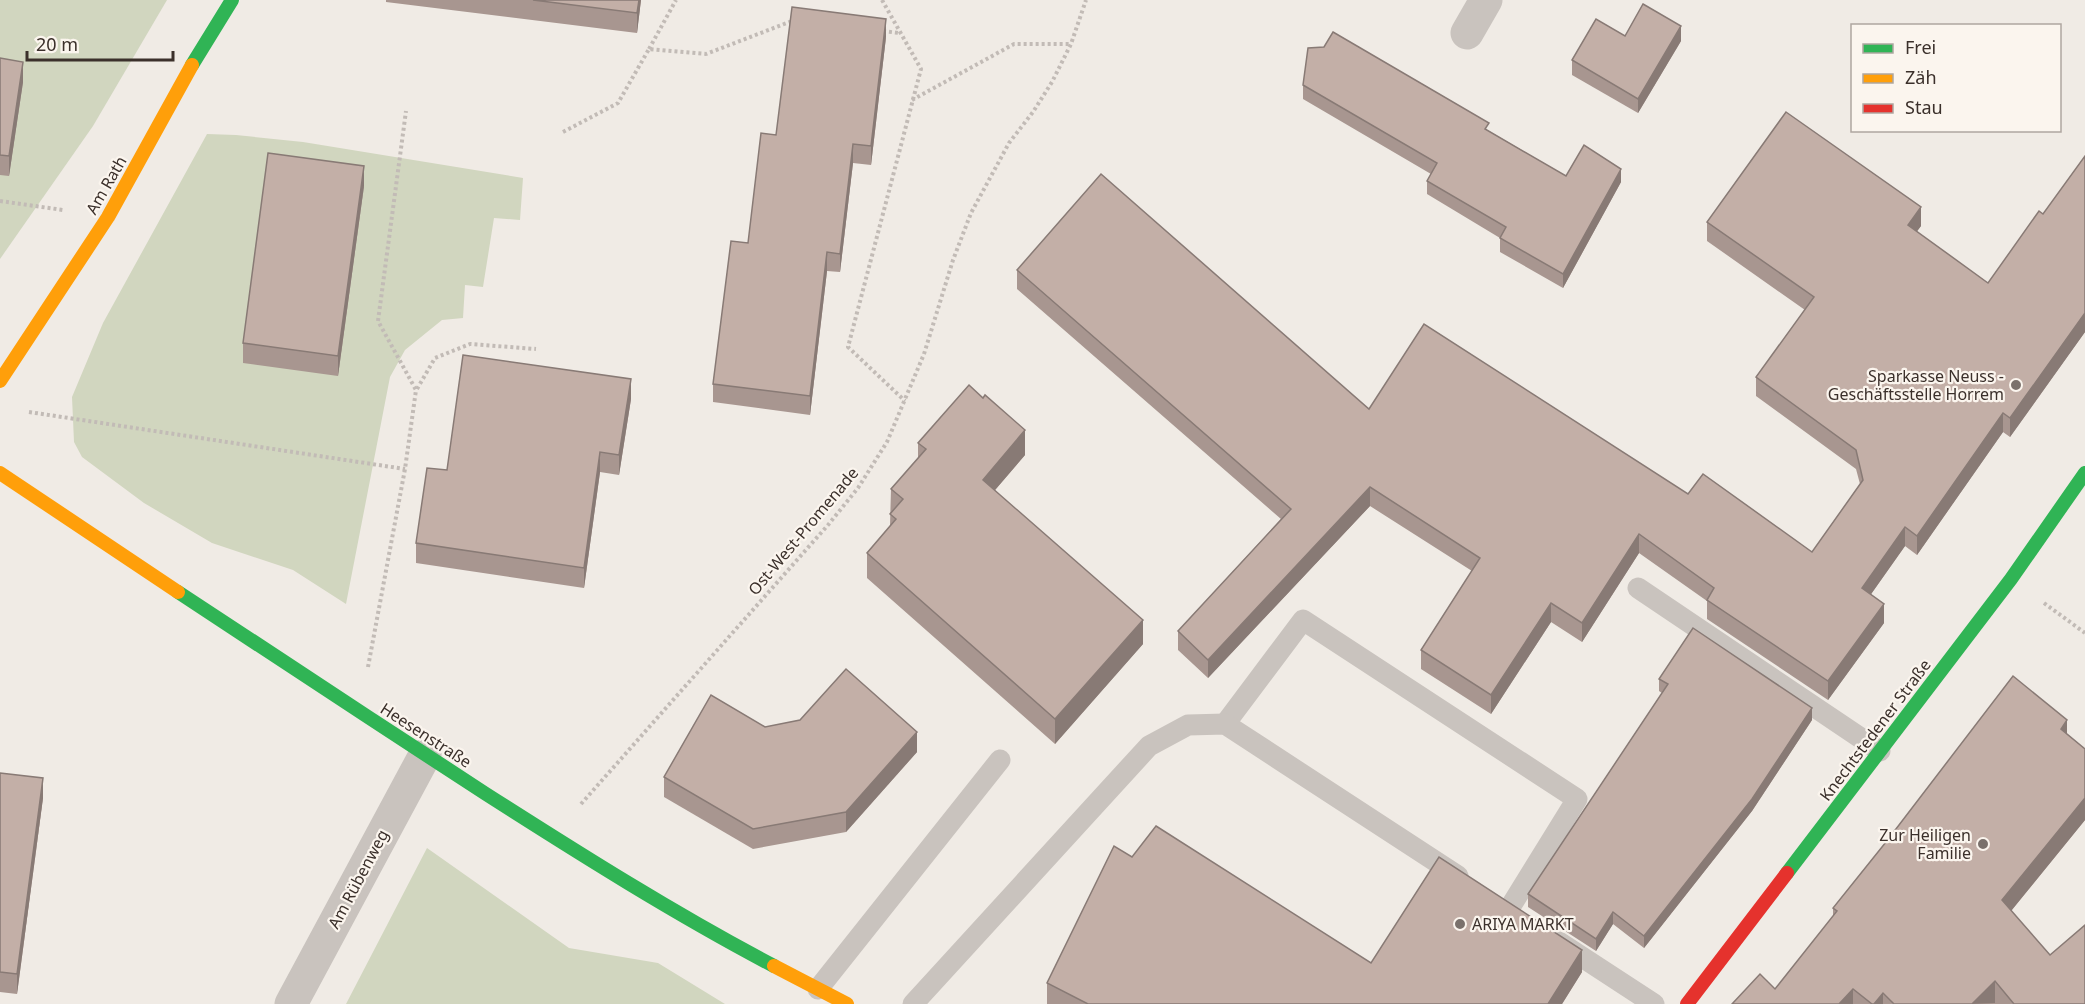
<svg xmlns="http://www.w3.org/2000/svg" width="2085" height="1004" viewBox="0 0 2085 1004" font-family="'Noto Sans',sans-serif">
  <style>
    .green { fill: #d1d6bf }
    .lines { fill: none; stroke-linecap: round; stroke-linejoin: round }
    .path { stroke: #c2bbb6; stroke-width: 4; stroke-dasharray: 3 3; stroke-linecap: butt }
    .lane { stroke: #c9c3be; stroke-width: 21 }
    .street { stroke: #c9c3be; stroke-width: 33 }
    .fast { stroke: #30b455; stroke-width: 14 }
    .slow { stroke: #ff9f0a; stroke-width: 14 }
    .jam { stroke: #e5322d; stroke-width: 14 }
    .wall { fill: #a89690 }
    .shaded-wall { fill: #887a75 }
    .building { fill: #c3afa7; stroke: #887a75; stroke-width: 1.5 }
    .poi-dot { fill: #7a716c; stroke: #fbf5ee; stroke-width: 2 }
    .labels { text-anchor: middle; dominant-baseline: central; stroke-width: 4.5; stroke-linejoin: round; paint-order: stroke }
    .street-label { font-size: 16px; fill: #3b302b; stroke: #fbf5ee }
    .poi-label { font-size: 16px; fill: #3b302b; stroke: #fbf5ee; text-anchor: end }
  </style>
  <rect width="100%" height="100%" fill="#f0ebe5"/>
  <!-- green -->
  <g class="green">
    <path d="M0,0H167L93,126L0,259Z"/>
    <path d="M207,134L236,135L303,142L523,178L520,220L494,218L483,287L465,285L463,318L442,320L405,350L390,377L346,604L293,570L212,543L144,503L82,457L74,442L72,397L103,323Z"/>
    <path d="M427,848L569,948L658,963L725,1004H346Z"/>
  </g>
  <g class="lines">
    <!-- path -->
    <g class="path">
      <path d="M882,0L921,69L848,347L905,401"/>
      <path d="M883,31L899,33"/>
      <path d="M649,49L676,0"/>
      <path d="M912,100L1014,44H1071"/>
      <path d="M563,132L618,103L649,49L706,54L792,21"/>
      <path d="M0,201L63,210"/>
      <path d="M417,389L435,358L470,344L536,349"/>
      <path d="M29,412L405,469"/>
      <path d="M2044,603L2085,633"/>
      <path d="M368,667L405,469L416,390L378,321L406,111"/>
      <path d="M581,804L828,525L858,488L887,442L924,354L953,260L971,213L1009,143L1033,112L1052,82L1071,44L1086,0"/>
    </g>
    <!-- lane -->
    <g class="lane">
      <path d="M1638,588L1880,751"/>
      <path d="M1225,724L1303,620L1577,799L1509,909"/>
      <path d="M1559,942L1654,1004"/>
      <path d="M818,989L1000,760"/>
      <path d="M913,1004L1149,746L1188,725L1225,724L1458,876"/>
    </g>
    <!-- street -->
    <g class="street">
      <path d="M1467,33L1486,0"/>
      <path d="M291,1004L425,755"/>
    </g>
    <!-- fast -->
    <g class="fast">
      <path d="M192,65L232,0"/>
      <path d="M178,592C281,660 383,727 486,794C580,854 675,914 774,966"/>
      <path d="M1787,873L2011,579L2085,473"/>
    </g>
    <!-- slow -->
    <g class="slow">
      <path d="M0,381L108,217L192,65"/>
      <path d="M0,473L178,592"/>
      <path d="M774,966L847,1004"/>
    </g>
    <!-- jam -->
    <path class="jam" d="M1687,1004L1787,873"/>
  </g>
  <!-- wall -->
  <g class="wall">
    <path d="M386,0H641L637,33L386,2Z"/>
    <path d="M886,37L871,165L853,163L840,272L827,271L810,415L713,402V384L748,243Z"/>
    <path d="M1681,41L1638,113L1572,75V60Z"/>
    <path d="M0,58L23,82L9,176L0,175Z"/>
    <path d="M1303,85L1489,131L1566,176L1621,182L1563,288L1500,252V238L1427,194V181L1431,174L1303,99Z"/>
    <path d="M2085,156V332L2010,437L2003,432L1917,555L1905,546L1871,594L1884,623L1828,700L1707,619V601L1639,553L1582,642L1551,622L1491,714L1421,669V650L1472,571L1370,506L1208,678L1178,650V631L1281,519L1017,289V270L1369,409L1688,494L1812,552L1860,484L1856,469L1756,396V377L1805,310L1707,241V222L1921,226L1916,231L1988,283L2043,214Z"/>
    <path d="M364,186L338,376L243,363V343Z"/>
    <path d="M631,399L619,475L600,472L584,588L416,563V543L447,470Z"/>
    <path d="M918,443L1025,455L995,490L1143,644L1055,744L867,578V553L890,526L891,489L918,458Z"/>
    <path d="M1659,679L1812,720L1752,811L1644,948L1613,924L1596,951L1528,907V894L1662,693L1659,691Z"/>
    <path d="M765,727L917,752L846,832L753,849L664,797V777Z"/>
    <path d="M2067,735L2085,749V820L2011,911L2085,1004H1732L1775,989L1833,917V908Z"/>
    <path d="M0,773L43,798L17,994L0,992Z"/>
    <path d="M1132,857L1371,963L1582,972L1562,1004H1047V983Z"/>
  </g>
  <!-- shaded-wall -->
  <g class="shaded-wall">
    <path d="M639,0H641L637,33V13Z"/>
    <path d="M886,19V37L871,165V146Z"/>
    <path d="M1681,26V41L1638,113V99Z"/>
    <path d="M23,62V82L9,176V156Z"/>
    <path d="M853,144V163L840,272V254Z"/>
    <path d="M364,166V186L338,376V356Z"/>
    <path d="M1621,169V182L1563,288V274Z"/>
    <path d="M1921,207V226L1908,244V225Z"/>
    <path d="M827,252V271L810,415V396Z"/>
    <path d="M2085,313V332L2010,437V418Z"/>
    <path d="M631,379V399L619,475V455Z"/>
    <path d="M2003,413V432L1917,555V536Z"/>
    <path d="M1025,430V455L983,504V480Z"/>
    <path d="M600,452V472L584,588V568Z"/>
    <path d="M1370,487V506L1208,678V660Z"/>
    <path d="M1905,527V546L1862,607V588Z"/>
    <path d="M1639,534V553L1582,642V623Z"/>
    <path d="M1551,603V622L1491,714V695Z"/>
    <path d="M1884,604V623L1828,700V681Z"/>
    <path d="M1143,620V644L1055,744V719Z"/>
    <path d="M1812,708V720L1752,811L1644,948V936Z"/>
    <path d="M2067,720V743L2061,729Z"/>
    <path d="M917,732V752L846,832V812Z"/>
    <path d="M43,778V798L17,994V974Z"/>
    <path d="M2085,798V820L2002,922V900Z"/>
    <path d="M1613,912V924L1596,951V939Z"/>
    <path d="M1582,950V972L1562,1004H1548Z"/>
    <path d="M1995,981V1003L1972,1004Z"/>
    <path d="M1853,989V1004H1839Z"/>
    <path d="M1883,993V1004H1874Z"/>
  </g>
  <!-- building -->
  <g class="building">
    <path d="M533,0H639L637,13Z"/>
    <path d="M1643,4L1681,26L1638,99L1572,60L1596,19L1625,36Z"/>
    <path d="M792,7L886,19L871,146L853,144L840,254L827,252L810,396L713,384L731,241L748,243L761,133L776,135Z"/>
    <path d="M1333,32L1489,123L1485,129L1566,176L1584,145L1621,169L1563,274L1500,238L1506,227L1427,181L1437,163L1303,85L1308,48L1324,47Z"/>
    <path d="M0,58L23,62L9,156L0,155Z"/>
    <path d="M1786,112L1921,207L1908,225L1988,283L2039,211L2043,214L2085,156V313L2010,418L2003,413L1917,536L1905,527L1862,588L1884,604L1828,681L1707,600L1714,588L1639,534L1582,623L1551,603L1491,695L1421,650L1480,558L1370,487L1208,660L1178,631L1291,509L1017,270L1101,174L1369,409L1424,324L1688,494L1703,474L1812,552L1863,480L1856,450L1756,377L1814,297L1707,222Z"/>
    <path d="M268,153L364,166L338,356L243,343Z"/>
    <path d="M463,355L631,379L619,455L600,452L584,568L416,543L427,468L447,470Z"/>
    <path d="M969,385L983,398L985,395L1025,430L983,480L1143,620L1055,719L867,553L896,519L890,514L903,499L891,489L926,449L918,443Z"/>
    <path d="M1693,628L1812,708L1752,799L1644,936L1613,912L1596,939L1528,894L1668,684L1659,679Z"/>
    <path d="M846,669L917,732L846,812L753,829L664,777L711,695L765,727L800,720Z"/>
    <path d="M2013,676L2067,720L2061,729L2085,749V798L2002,900L2050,955L2085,925V1004H2014L1995,981L1972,1004H1894L1883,993L1874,1004H1872L1853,989L1839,1004H1732L1760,974L1775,989L1837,911L1833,908L1886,842Z"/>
    <path d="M0,773L43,778L17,974L0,972Z"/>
    <path d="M1156,826L1371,963L1439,857L1582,950L1548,1004H1088L1047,983L1114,846L1132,857Z"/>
  </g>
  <!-- markers -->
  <g class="poi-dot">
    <circle cx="2016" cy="385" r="6"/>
    <circle cx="1983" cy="844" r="6"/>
    <circle cx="1460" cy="924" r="6"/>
  </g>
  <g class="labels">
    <!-- street labels -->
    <g class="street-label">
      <text transform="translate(106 185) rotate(-60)">Am Rath</text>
      <text transform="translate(803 531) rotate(-50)">Ost-West-Promenade</text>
      <text transform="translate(1875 730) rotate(-53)">Knechtstedener Straße</text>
      <text transform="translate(426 735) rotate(33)">Heesenstraße</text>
      <text transform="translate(358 879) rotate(-62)">Am Rübenweg</text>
    </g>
    <!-- poi labels -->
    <g class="poi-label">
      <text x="2004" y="376">Sparkasse Neuss -<tspan x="2004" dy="18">Geschäftsstelle Horrem</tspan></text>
      <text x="1971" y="835">Zur Heiligen<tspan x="1971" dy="18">Familie</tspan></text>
      <text x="1472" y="924" text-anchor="start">ARIYA MARKT</text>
    </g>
  </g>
  <!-- legend -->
  <rect x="1851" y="24" width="210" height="108" fill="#fbf5ee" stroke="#aea6a0" stroke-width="1.5"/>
  <rect x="1863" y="44" width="30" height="9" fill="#30b455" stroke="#aea6a0" stroke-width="1.5"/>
  <text x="1905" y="54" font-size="18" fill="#3b302b">Frei</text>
  <rect x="1863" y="74" width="30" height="9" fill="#ff9f0a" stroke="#aea6a0" stroke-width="1.5"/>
  <text x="1905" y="84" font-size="18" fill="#3b302b">Zäh</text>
  <rect x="1863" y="104" width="30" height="9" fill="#e5322d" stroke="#aea6a0" stroke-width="1.5"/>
  <text x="1905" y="114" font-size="18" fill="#3b302b">Stau</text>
  <!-- scale -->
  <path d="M27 51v9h146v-9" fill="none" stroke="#3b302b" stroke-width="3"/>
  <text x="36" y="51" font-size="18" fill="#3b302b" stroke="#fbf5ee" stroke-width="4.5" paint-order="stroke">20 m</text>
</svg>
